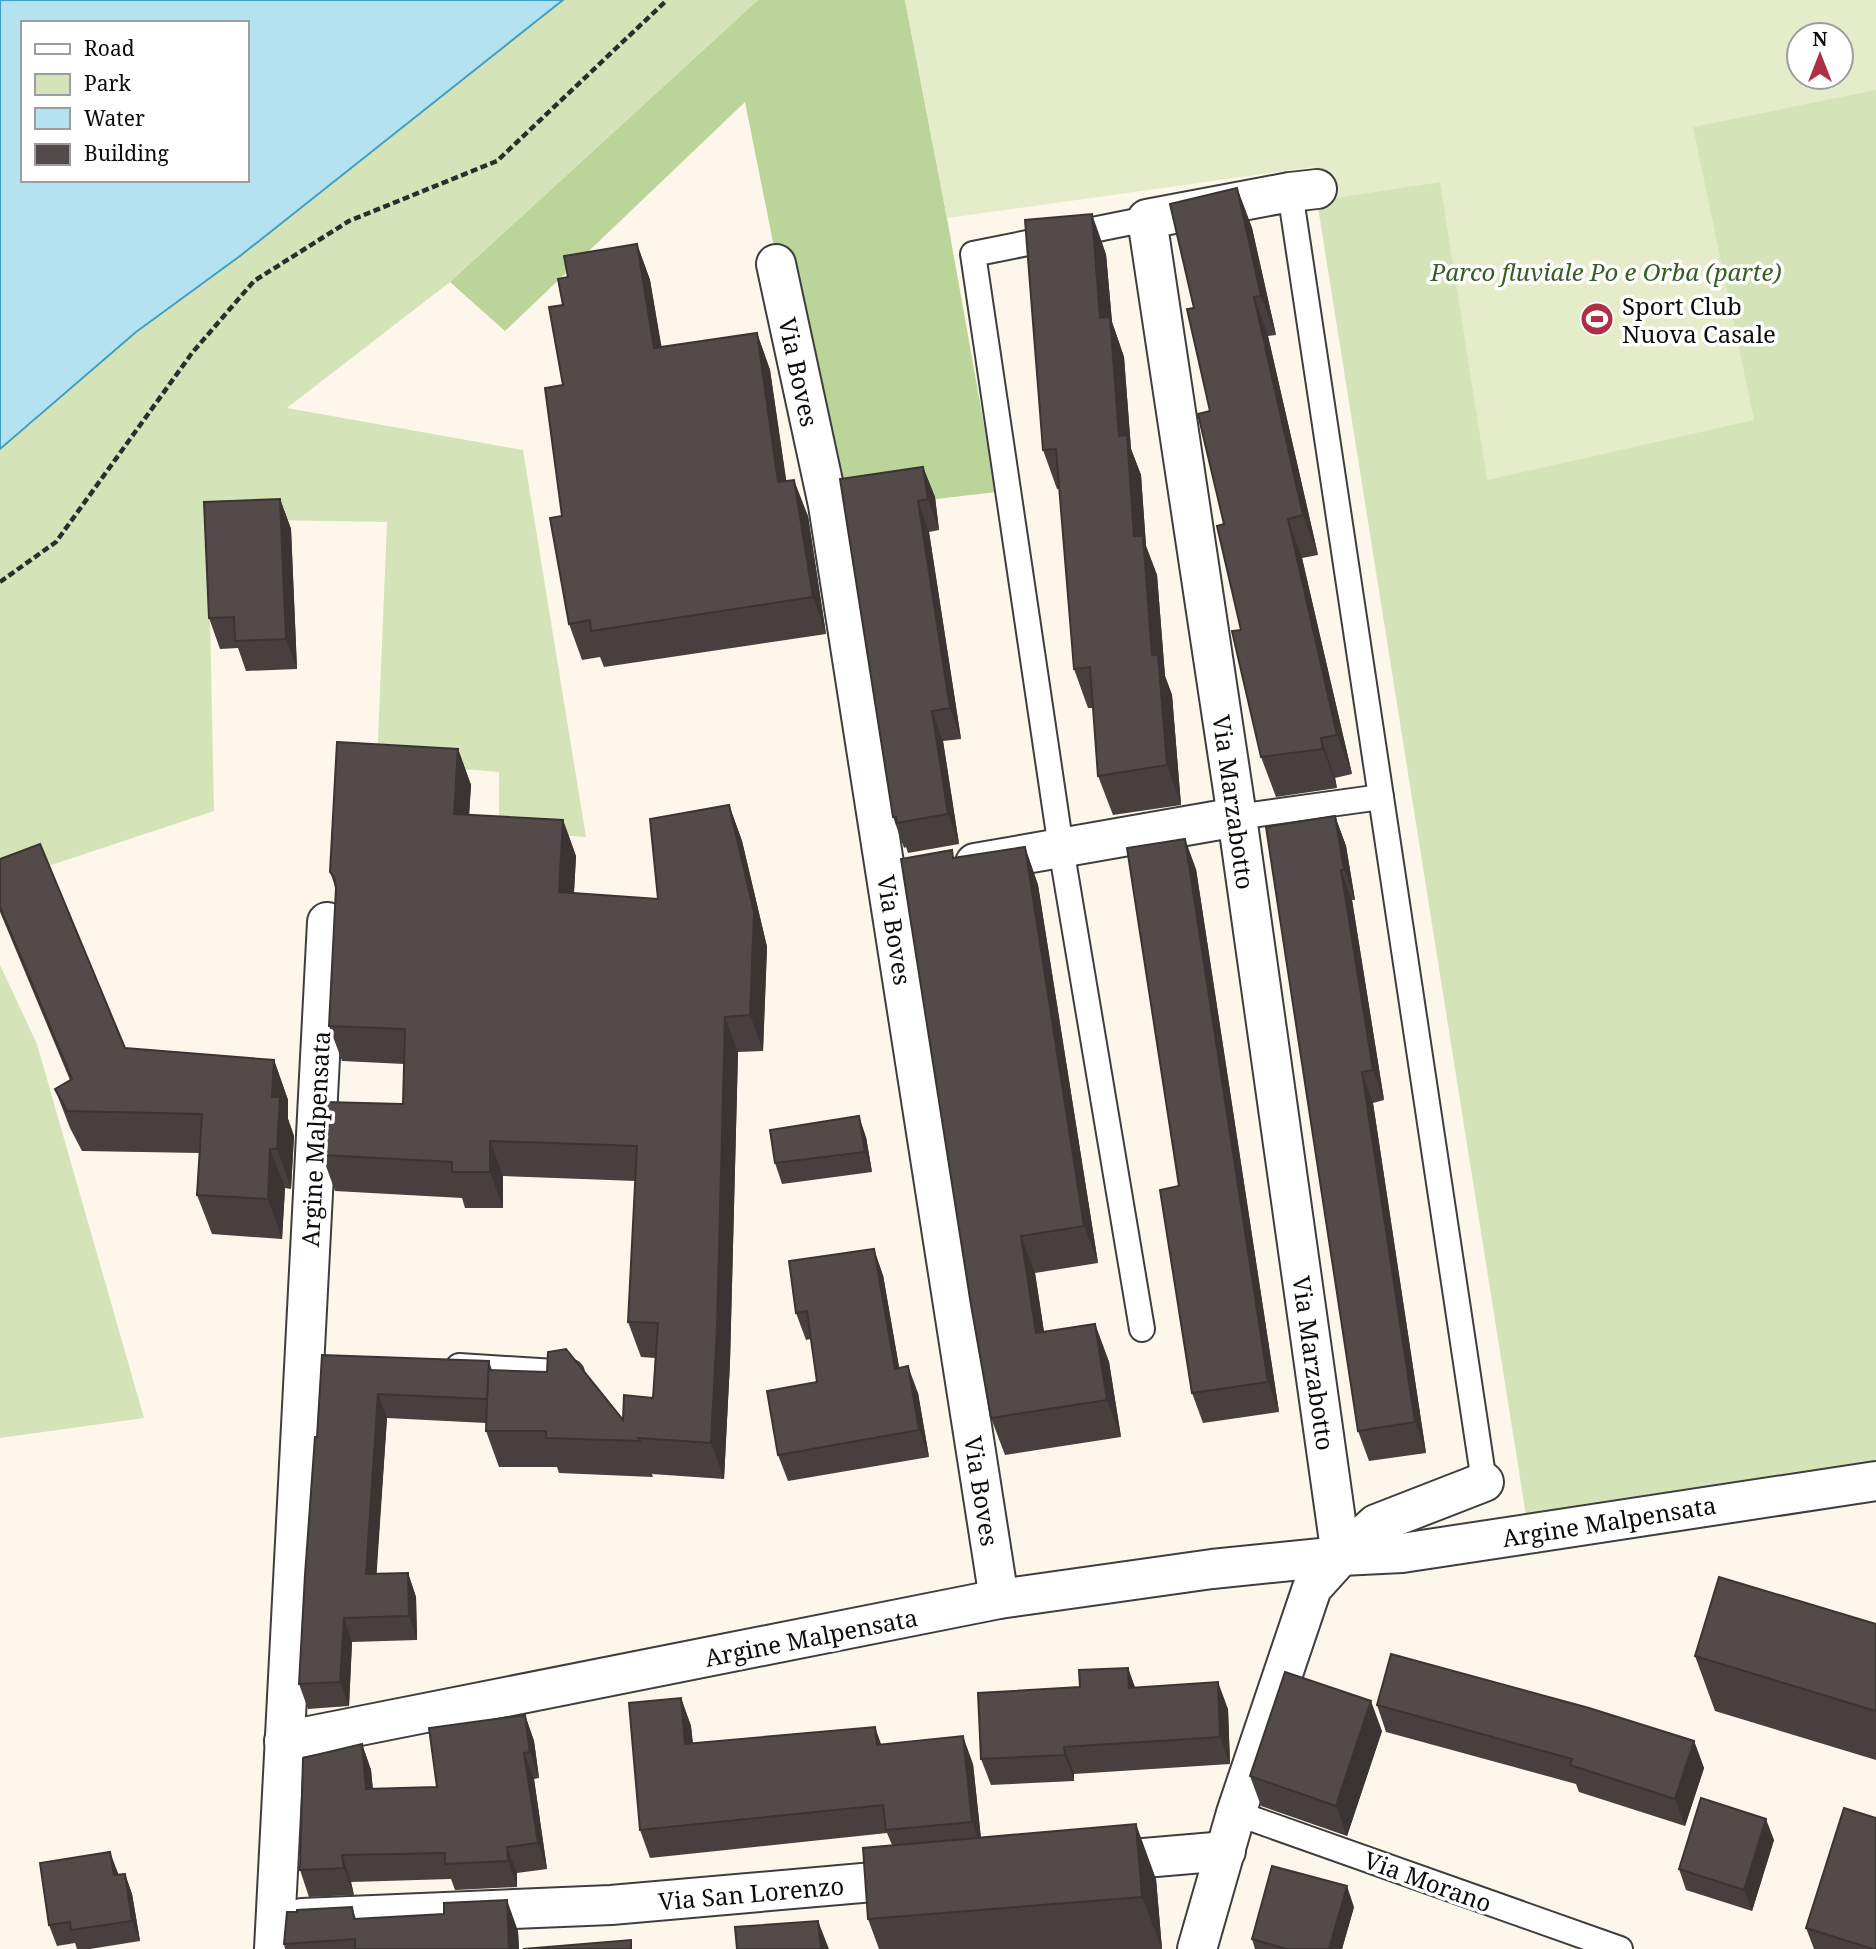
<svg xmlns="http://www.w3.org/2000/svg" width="1876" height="1949" viewBox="0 0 1876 1949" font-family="'Noto Serif',serif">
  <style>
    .green { fill: #d5e4b8; fill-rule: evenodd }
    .forest { fill: #bbd499 }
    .pitch { fill: #e5ecc9; fill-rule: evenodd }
    .water { fill: #b4e2f0; stroke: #419fc1; stroke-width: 2; fill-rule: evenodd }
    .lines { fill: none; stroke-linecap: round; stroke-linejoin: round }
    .lane-casing { stroke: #3e3e3e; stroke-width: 28 }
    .street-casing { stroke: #3e3e3e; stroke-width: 42 }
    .path { stroke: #2d2d2d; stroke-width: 4.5; stroke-dasharray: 7 3.5; stroke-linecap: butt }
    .lane { stroke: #fff; stroke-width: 24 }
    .street { stroke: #fff; stroke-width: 38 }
    .wall { fill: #47403f }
    .shaded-wall { fill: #3a3433 }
    .building { fill: #534b49; stroke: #3a3433; stroke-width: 2 }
    .labels { text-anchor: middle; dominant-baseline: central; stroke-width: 7; stroke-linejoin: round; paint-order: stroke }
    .park-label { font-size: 24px; font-style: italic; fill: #365d22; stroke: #fff }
    .poi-label { font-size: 24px; fill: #0b0b0b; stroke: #fff; text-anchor: start }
    .street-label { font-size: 24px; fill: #0b0b0b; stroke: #fff }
  </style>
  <rect width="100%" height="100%" fill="#fdf7eb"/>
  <!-- green -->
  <g class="green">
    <path d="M0,0H758L450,282L287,408L523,450L586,837L499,831V772L377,762L387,522L208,519L214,811L0,882ZM23,23H247V180H23Z"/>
    <path d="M1876,0V1466L1528,1528L1317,201ZM1799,35H1841V77H1799Z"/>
    <path d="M0,965L37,1044L144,1418L0,1438Z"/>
  </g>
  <!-- forest -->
  <path class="forest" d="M758,0H905L947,218L996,492L827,512L745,102L505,331L450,282Z"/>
  <!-- pitch -->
  <path class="pitch" d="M905,0H1876V90L1693,127L1754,420L1487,480L1440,182L1317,201L1314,167L947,218ZM1799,35H1841V77H1799Z"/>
  <!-- water -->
  <path class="water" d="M0,0H563L240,256L136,332L0,449ZM23,23H247V180H23Z"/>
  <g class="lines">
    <defs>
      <g id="lane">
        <path d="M1290,192L1484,1482"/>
        <path d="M1237,817L1381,797"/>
        <path d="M1142,1329L1061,848L973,254L1147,219"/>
        <path d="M459,1366L571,1373"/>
        <path d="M1236,1813L1620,1949"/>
      </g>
      <g id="street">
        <path d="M1317,189L1290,192L1147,219L1237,817L1341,1556"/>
        <path d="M776,264L828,505L999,1599"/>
        <path d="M975,863L1237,817"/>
        <path d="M1341,1556L1402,1553L1876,1481"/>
        <path d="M284,1741L999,1599L1212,1569L1341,1556L1376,1524L1484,1482"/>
        <path d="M1097,1862L1226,1851"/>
        <path d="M302,1918L611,1905L919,1878"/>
        <path d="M274,1949L327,922"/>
        <path d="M1197,1949L1236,1813L1312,1588L1341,1556"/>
      </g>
    </defs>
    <!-- lane casing -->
    <use href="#lane" class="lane-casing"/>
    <!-- street casing -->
    <use href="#street" class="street-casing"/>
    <!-- path -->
    <path class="path" d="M0,582L56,542L192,353L254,281L349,221L497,161L667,0"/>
    <!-- lane -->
    <use href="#lane" class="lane"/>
    <!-- street -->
    <use href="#street" class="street"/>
  </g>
  <!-- wall -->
  <g class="wall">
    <path d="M1237,188L1252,228L1276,335L1268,336L1318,555L1302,558L1352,774L1335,778L1337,788L1276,797L1261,757L1224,524L1210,411L1194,308Z"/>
    <path d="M637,244L650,280L661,347L757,333L770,370L786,481L808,516L826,634L604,667L600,657L582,660L569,624L562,516L563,305L568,277Z"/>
    <path d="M1106,254L1112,322L1124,357L1131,449L1141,475L1146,546L1157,575L1165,676L1172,695L1181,805L1113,815L1098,776L1093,708H1088L1074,669L1059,489H1057L1043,450Z"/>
    <path d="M923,467L935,497L939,530L929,532L961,739L943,741L959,844L908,853L906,847L904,848L893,817L840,479Z"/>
    <path d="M280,499L291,529L297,669L246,671L238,648L220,649L209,618Z"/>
    <path d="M458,749L471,785L469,815L563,820L576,856L574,893L658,899L729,805L742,841L767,947L763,1051L738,1052L730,1362L724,1479L652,1474L653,1477L559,1473L557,1467H499L486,1431V1423L387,1418L376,1574L408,1573L416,1597L417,1640L352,1642L349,1706L308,1709L299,1684L317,1437L322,1355L489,1361L492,1370L623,1420L653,1398L655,1358L641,1357L628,1322L636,1181L503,1176V1208H465L462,1198L335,1191L322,1155L403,1104L404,1064L342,1061L329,1026L336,889L330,872Z"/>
    <path d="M1335,816L1346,846L1355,900H1352L1384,1100L1373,1103L1426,1453L1369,1461L1358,1431Z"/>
    <path d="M1025,847L1038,885L1098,1263L1035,1273L1044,1332L1095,1324L1109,1362L1121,1437L1005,1455L991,1418L955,858Z"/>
    <path d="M0,859L125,1048L274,1060L288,1100V1119L294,1136L291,1189L285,1188L282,1239L212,1234L197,1195L200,1153L82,1151L70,1128L55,1089L70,1080L0,912Z"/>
    <path d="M1196,869L1279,1412L1203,1423L1192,1393L1179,1186Z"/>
    <path d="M866,1137L872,1172L782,1184L775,1163Z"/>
    <path d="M883,1275L899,1368L918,1393L929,1457L788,1481L778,1455L817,1382L811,1339L806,1340L796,1313Z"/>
    <path d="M1876,1624V1760L1715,1711L1695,1656Z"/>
    <path d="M1128,1668L1135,1687L1228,1709L1230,1764L1074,1774V1781L991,1785L981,1759L1080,1687Z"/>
    <path d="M681,1698L691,1726L693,1743L881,1744L973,1764L981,1837L1156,1879L1162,1949H879L868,1919L892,1845L887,1833L650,1858L640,1830Z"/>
    <path d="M1377,1705L1694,1741L1704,1768L1685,1826L1579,1792L1576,1784L1386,1732Z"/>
    <path d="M525,1715L534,1741L539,1778L534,1779L547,1869L517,1873V1887L455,1890L451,1879L351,1882L354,1895L309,1897L300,1870L362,1744L371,1770L373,1789L437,1787Z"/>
    <path d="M1382,1731L1347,1836L1261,1806L1250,1776Z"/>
    <path d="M1774,1840L1752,1911L1686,1890L1679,1869Z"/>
    <path d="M125,1874L132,1894L140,1941L90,1949H77L75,1943L57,1946L49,1925L118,1875Z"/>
    <path d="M352,1907L356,1919L518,1931L519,1949H285L284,1944L297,1912Z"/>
    <path d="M1354,1907L1342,1949H1255L1252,1939Z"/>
    <path d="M1806,1928L1876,1949H1814Z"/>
  </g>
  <!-- shaded-wall -->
  <g class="shaded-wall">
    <path d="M1237,188L1252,228L1276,335L1261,296Z"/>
    <path d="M1092,214L1106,254L1112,322L1124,357L1131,449L1141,475L1146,546L1157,575L1165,676L1172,695L1181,805L1167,765L1152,655L1100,318Z"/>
    <path d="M637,244L650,280L668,384L654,348Z"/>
    <path d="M1254,297L1268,336L1318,555L1303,515Z"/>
    <path d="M757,333L770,370L792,519L778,482Z"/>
    <path d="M923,467L935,497L939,530L928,499Z"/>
    <path d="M794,480L808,516L826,634L813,597Z"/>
    <path d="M280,499L291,529L297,669L286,639Z"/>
    <path d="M918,501L929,532L961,739L950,708Z"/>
    <path d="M1288,519L1302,558L1352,774L1337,735Z"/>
    <path d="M932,711L943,741L959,844L948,814Z"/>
    <path d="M1321,738L1335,778L1337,788L1323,749Z"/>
    <path d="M458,749L471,785L467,849L454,814Z"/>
    <path d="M729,805L742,841L767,947L763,1051L750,1015Z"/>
    <path d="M1335,816L1346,846L1355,900L1344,870Z"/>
    <path d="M563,820L576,856L572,927L559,892Z"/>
    <path d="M1185,839L1196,869L1279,1412L1268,1382Z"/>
    <path d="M1025,847L1038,885L1098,1263L1084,1226Z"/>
    <path d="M1341,870L1352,900L1384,1100L1373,1070Z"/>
    <path d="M725,1017L738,1052L730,1362L724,1479L711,1443Z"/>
    <path d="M274,1060L288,1100V1119L294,1136L291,1189L277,1149L272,1097Z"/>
    <path d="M1362,1072L1373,1103L1426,1453L1415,1422Z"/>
    <path d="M859,1116L866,1137L872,1172L865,1152Z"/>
    <path d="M490,1141L503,1176V1208L490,1172Z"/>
    <path d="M270,1149L285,1188L282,1239L268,1199Z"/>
    <path d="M1021,1236L1035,1273L1050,1371L1036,1333Z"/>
    <path d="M874,1249L883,1275L904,1395L895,1369Z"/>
    <path d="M1095,1324L1109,1362L1121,1437L1107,1400Z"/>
    <path d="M908,1366L918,1393L929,1457L919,1430Z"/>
    <path d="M378,1394L387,1418L375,1598L366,1574Z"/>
    <path d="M408,1573L416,1597L417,1640L409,1616Z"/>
    <path d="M344,1618L352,1642L349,1706L340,1682Z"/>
    <path d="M1128,1668L1137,1694L1129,1688Z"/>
    <path d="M1218,1682L1228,1709L1230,1764L1220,1737Z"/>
    <path d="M681,1698L691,1726L695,1772L685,1744Z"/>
    <path d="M1371,1701L1382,1731L1347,1836L1336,1806Z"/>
    <path d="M525,1715L534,1741L539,1778L530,1752Z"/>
    <path d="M875,1727L885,1755L877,1745Z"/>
    <path d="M963,1736L973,1764L982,1850L972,1822Z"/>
    <path d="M1694,1741L1704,1768L1685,1826L1675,1799Z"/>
    <path d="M362,1744L371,1770L375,1815L366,1789Z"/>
    <path d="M1064,1747L1074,1774V1781L1065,1755Z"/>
    <path d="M524,1753L534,1779L547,1869L538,1843Z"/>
    <path d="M1766,1819L1774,1840L1752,1911L1744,1890Z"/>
    <path d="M1136,1824L1156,1879L1162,1949L1142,1897Z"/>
    <path d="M507,1847L517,1873V1887L508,1861Z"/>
    <path d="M110,1852L118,1873L122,1896L114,1875Z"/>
    <path d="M342,1855L351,1882L354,1895L344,1868Z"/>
    <path d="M125,1874L132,1894L140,1941L132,1921Z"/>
    <path d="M1347,1886L1354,1907L1342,1949H1329Z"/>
    <path d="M507,1900L518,1931L519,1949H509Z"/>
    <path d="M818,1921L829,1949H821Z"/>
  </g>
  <!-- building -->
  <g class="building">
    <path d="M1237,188L1261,296L1254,297L1303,515L1288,519L1337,735L1321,738L1323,749L1261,757L1232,631L1241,630L1217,526L1224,524L1198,414L1210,411L1187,309L1194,308L1170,204Z"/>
    <path d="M1092,214L1100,318L1110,317L1119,436L1127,435L1134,536H1143L1152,655H1158L1167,765L1098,776L1090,667L1074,669L1056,449L1043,450L1025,220Z"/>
    <path d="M637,244L654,348L757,333L778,482L794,480L813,597L591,631L590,620L569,624L550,518L562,516L545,388L563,385L549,307L563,305L558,279L568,277L564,256Z"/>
    <path d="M923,467L928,499L918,501L950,708L932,711L948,814L897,823L896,817H893L840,479Z"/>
    <path d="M280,499L286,639L235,641L234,617L209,618L204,502Z"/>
    <path d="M337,742L458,749L454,814L563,820L559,892L658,899L650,819L729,805L754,912L750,1015L725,1017L717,1327L711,1443L638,1438L640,1441L546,1438V1431H486L488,1370L547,1372L548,1352L566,1349L623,1420L624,1395L653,1398L658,1323L628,1322L637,1146L490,1141V1172H452V1162L322,1155L325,1102L403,1104L405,1029L329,1026L336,888L334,877L330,872Z"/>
    <path d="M1335,816L1344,870H1341L1373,1070L1362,1072L1415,1422L1358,1431L1266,827Z"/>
    <path d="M1185,839L1268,1382L1192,1393L1160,1190L1179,1186L1127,848Z"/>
    <path d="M40,844L125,1048L274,1060L272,1097H280L277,1149H270L268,1199L197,1195L202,1114L67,1111L55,1089L72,1079L0,907V859Z"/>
    <path d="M1025,847L1084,1226L1021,1236L1036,1333L1095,1324L1107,1400L991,1418L971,1305L901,859L952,850L953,858Z"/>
    <path d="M859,1116L865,1152L775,1163L770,1130Z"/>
    <path d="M874,1249L895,1369L908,1366L919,1430L778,1455L767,1391L817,1382L807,1311L796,1313L789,1261Z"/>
    <path d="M322,1355L489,1361L487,1399L378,1394L366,1574L408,1573L409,1616L344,1618L340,1682L299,1684L305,1575L315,1437H317Z"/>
    <path d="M1719,1577L1876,1624V1711L1695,1656Z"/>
    <path d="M1391,1654L1589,1708L1694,1741L1675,1799L1570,1765L1572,1759L1377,1705Z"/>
    <path d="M1128,1668L1129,1688L1218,1682L1220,1737L1064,1747L1065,1755L981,1759L978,1693L1080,1687L1079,1670Z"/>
    <path d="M1285,1672L1371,1701L1336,1806L1250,1776Z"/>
    <path d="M681,1698L685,1744L875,1727L877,1745L963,1736L972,1822L886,1830L883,1805L640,1830L629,1703Z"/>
    <path d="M525,1715L530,1752L524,1753L538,1843L507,1847L508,1861L445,1864V1853L342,1855L344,1868L300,1870L303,1758L362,1744L366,1789L437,1787L429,1728Z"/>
    <path d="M1701,1798L1766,1819L1744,1890L1679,1869Z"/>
    <path d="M1844,1808L1876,1818V1949H1873L1806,1928Z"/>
    <path d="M1136,1824L1142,1897L868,1919L863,1848Z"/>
    <path d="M110,1852L114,1875L125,1874L132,1921L71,1930L70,1922L49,1925L40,1863Z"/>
    <path d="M1272,1866L1347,1886L1329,1949H1286L1252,1939Z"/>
    <path d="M507,1900L509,1949H355V1939L284,1944L287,1912H297V1910L352,1907L354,1919L444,1914V1903Z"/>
    <path d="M818,1921L821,1949H737L735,1927Z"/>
    <path d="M631,1940V1949H523Z"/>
  </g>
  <!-- icons -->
  <defs>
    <symbol id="stadium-disc" viewBox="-11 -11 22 22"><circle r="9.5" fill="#af2f46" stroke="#fff"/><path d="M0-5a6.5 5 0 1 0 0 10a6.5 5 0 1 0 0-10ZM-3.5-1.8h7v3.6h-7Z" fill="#fff"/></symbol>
  </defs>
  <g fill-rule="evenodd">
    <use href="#stadium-disc" x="1578" y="300" width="38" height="38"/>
  </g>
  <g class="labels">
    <!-- park labels -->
    <g class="park-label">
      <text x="1606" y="271">Parco fluviale Po e Orba (parte)</text>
    </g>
    <!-- poi labels -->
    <g class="poi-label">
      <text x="1622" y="305">Sport Club<tspan x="1622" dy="28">Nuova Casale</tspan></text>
    </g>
    <!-- street labels -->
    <g class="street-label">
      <text transform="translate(799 372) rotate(78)">Via Boves</text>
      <text transform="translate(1234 802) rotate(82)">Via Marzabotto</text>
      <text transform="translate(895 930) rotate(81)">Via Boves</text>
      <text transform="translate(315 1139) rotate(-87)">Argine Malpensata</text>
      <text transform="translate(1314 1363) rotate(82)">Via Marzabotto</text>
      <text transform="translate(982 1491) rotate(81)">Via Boves</text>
      <text transform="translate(1609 1521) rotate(-9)">Argine Malpensata</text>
      <text transform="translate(811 1637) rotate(-11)">Argine Malpensata</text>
      <text transform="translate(1428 1881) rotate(20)">Via Morano</text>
      <text transform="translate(751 1893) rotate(-5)">Via San Lorenzo</text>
    </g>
  </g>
  <!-- legend -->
  <rect x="21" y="21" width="228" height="161" fill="#ffffff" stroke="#9d9d9d" stroke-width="2"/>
  <rect x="35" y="44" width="35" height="10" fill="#ffffff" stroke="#9d9d9d" stroke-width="2"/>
  <text x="84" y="56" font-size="21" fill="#0b0b0b">Road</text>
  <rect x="35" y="74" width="35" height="21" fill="#d5e4b8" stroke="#9d9d9d" stroke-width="2"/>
  <text x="84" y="91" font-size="21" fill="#0b0b0b">Park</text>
  <rect x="35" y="108" width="35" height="21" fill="#b4e2f0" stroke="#9d9d9d" stroke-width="2"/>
  <text x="84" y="126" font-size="21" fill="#0b0b0b">Water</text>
  <rect x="35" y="144" width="35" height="21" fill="#534b49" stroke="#9d9d9d" stroke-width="2"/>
  <text x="84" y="161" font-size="21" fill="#0b0b0b">Building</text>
  <!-- north arrow -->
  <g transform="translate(1820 56)"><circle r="33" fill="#ffffff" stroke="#9d9d9d" stroke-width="2"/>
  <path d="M0-5L12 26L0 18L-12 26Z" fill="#af2f46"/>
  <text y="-10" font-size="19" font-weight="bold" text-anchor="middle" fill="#0b0b0b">N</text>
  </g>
</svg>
